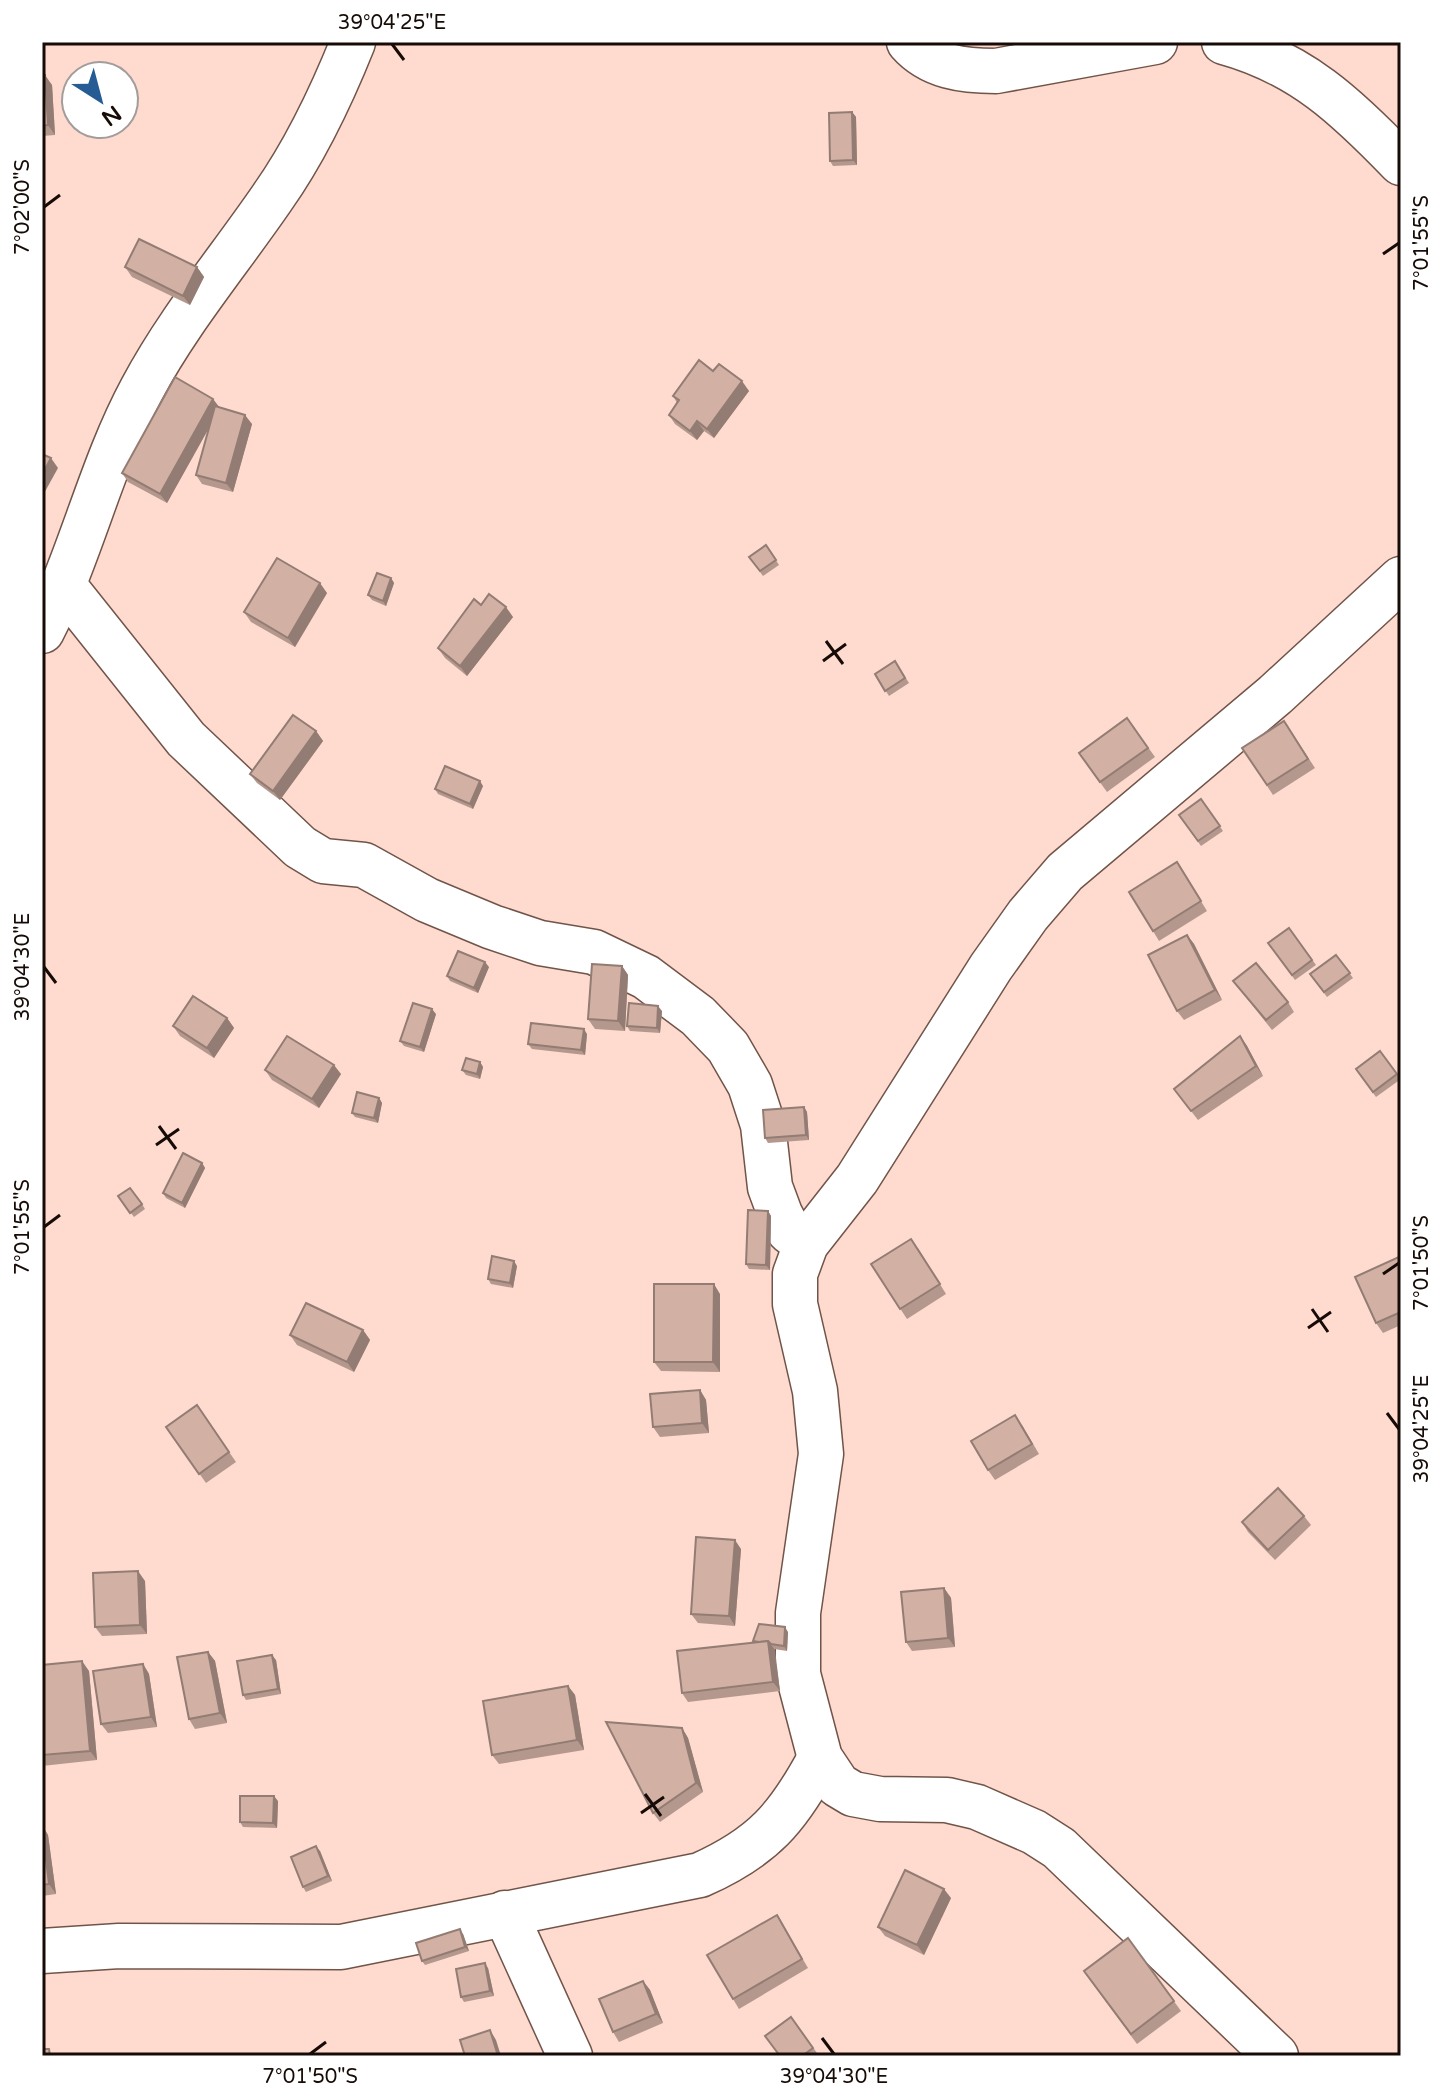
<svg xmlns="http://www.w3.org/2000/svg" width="1443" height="2098" viewBox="0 0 1443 2098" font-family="'Varela Round',sans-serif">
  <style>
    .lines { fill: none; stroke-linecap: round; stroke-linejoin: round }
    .minor-casing { stroke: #715449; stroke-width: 47 }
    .minor { stroke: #fff; stroke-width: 44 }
    .wall { fill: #b5988d }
    .shaded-wall { fill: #937c73 }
    .building { fill: #d2b1a4; stroke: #937c73; stroke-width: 2 }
    .ticks { fill: none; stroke: #160b07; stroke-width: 3 }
    .neatline { fill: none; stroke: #160b07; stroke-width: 3 }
    .ticks-label { font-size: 20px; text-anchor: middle; fill: #160b07 }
  </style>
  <rect width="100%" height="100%" fill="#fedbce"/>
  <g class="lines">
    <defs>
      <g id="minor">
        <path d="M909,42C931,67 963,71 996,71L1155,42"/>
        <path d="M1224,42C1301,63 1347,107 1401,163"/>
        <path d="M64,586L186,739L300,847L323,861L364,865L427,900L492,927L540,943L594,952L646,977L698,1016L728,1047L750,1085L763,1125L770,1187L780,1214L789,1231L806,1244"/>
        <path d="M42,631C82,553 100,467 142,389C178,321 228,262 272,198C306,150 331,97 353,42"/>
        <path d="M505,1913L570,2056"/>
        <path d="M42,1951L119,1946L341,1947L700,1875C763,1847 788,1818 820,1758"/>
        <path d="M1276,2056L1059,1848L1034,1832L977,1807L947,1800L880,1799L853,1794L838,1785L820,1758L798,1674V1613L821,1454L815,1391L795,1304V1274L806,1244L857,1179L991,967L1028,915L1065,872L1275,695L1401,579"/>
      </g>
    </defs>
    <!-- minor casing -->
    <use href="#minor" class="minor-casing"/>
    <!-- minor -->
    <use href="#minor" class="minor"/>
  </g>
  <!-- wall -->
  <g class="wall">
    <path d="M42,75L52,85L55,135L42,136Z"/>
    <path d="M852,112L856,117L857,165L833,166L830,161Z"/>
    <path d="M125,267H197L204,277L190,305L132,277Z"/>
    <path d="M713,371L749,391L714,438L704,431L697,440L675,424L669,415L677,403L673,396Z"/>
    <path d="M213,399L219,408L252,424L233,492L202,484L196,475L209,428L167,503L128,482L122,473Z"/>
    <path d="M766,545L779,565L763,576L749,557Z"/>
    <path d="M391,578L394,583L386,606L372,600L368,595Z"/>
    <path d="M327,593L295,647L251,622L244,612Z"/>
    <path d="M481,605L513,617L467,676L445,658L438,648Z"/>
    <path d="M895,661L909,683L889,696L875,674Z"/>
    <path d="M1127,718L1155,757L1107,792L1079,753Z"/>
    <path d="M1284,721L1315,768L1273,795L1242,748Z"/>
    <path d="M316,731L323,741L280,800L257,783L250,774Z"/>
    <path d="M483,786L473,809L438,794L435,789Z"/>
    <path d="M1201,799L1223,831L1201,846L1179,815Z"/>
    <path d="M1177,862L1207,911L1159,941L1153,931Z"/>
    <path d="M1289,928L1316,965L1295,980L1268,943Z"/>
    <path d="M1187,935L1194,944L1222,1000L1184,1020L1177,1011Z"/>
    <path d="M1336,955L1353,978L1327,997L1310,974Z"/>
    <path d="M622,966L628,975L625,1031L595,1029L588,1019Z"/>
    <path d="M489,967L478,993L450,981L447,976Z"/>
    <path d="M1233,981L1288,1002L1294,1012L1272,1030Z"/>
    <path d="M662,1011L660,1033L630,1031L627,1026Z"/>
    <path d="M436,1014L424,1052L404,1046L400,1041Z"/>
    <path d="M227,1018L234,1028L214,1058L180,1036L173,1026Z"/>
    <path d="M587,1034L585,1055L532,1049L528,1044Z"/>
    <path d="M1240,1036L1247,1046L1263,1076L1198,1120L1174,1089Z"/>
    <path d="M1380,1051L1401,1079L1376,1097L1356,1069Z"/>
    <path d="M480,1062L483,1067L480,1079L466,1075L462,1070Z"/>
    <path d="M265,1070L341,1074L319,1108L272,1080Z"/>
    <path d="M379,1098L382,1103L378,1123L355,1117L352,1113Z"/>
    <path d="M804,1107L807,1112L809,1140L768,1143L765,1138Z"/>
    <path d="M202,1163L205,1168L185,1208L166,1198L163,1193Z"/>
    <path d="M118,1196L142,1204L145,1209L134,1217Z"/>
    <path d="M768,1211L771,1216L770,1270L749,1269L746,1264Z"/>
    <path d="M918,1248L946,1294L907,1319L871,1264Z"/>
    <path d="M1401,1256V1325L1383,1333L1376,1323Z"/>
    <path d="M517,1266L513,1288L491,1284L488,1279Z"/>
    <path d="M720,1294V1372L661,1371L654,1362Z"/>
    <path d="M363,1330L370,1340L354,1372L297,1345L290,1335Z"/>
    <path d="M700,1390L706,1400L709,1433L660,1437L653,1427Z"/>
    <path d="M197,1405L236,1462L206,1483L166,1427Z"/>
    <path d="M1022,1425L1039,1454L995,1480L988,1470Z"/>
    <path d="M1304,1516L1311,1525L1275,1560L1248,1532L1242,1522Z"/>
    <path d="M741,1549L735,1626L698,1623L691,1614Z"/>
    <path d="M145,1581L147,1634L102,1636L95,1627Z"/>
    <path d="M944,1588L951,1598L955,1647L912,1651L906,1642Z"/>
    <path d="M788,1632L787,1651L774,1649L780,1691L688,1702L682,1693L754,1642L753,1641Z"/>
    <path d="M208,1652L215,1661L227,1723L195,1729L189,1719Z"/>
    <path d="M276,1660L281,1694L246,1700L243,1695Z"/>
    <path d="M143,1664L149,1674L157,1727L108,1733L101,1724Z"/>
    <path d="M42,1665L89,1671L97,1760L42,1766Z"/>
    <path d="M568,1686L575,1695L584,1750L499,1764L492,1755Z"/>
    <path d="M682,1728L688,1738L703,1792L660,1822L653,1813Z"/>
    <path d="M278,1801L277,1828L243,1827L240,1822Z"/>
    <path d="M42,1825L48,1835L56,1894L42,1896Z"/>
    <path d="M320,1851L332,1881L306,1892L303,1887Z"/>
    <path d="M951,1898L924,1955L885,1936L878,1927Z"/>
    <path d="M777,1915L808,1968L739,2009L733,1999Z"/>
    <path d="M463,1934L469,1951L425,1965L422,1961Z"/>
    <path d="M1128,1938L1181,2011L1137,2044L1084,1972Z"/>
    <path d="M488,1968L494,1996L464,2002L461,1997Z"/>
    <path d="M643,1981L650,1990L663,2023L619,2042L613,2032Z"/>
    <path d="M791,2017L817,2053L812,2056H780Z"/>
  </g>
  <!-- shaded-wall -->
  <g class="shaded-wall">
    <path d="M45,75L52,85L55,135L48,125Z"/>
    <path d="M852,112L856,117L857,165L853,160Z"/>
    <path d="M197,267L204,277L190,305L183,296Z"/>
    <path d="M742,381L749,391L714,438L707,429Z"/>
    <path d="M213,399L220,408L167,503L160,494Z"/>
    <path d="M245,415L252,424L233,492L226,483Z"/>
    <path d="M697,421L704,431L697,440L690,431Z"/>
    <path d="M51,458L58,468L42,497V475Z"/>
    <path d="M391,578L394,583L386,606L383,601Z"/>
    <path d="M320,583L327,593L295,647L288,638Z"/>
    <path d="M506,607L513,617L467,676L460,666Z"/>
    <path d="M316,731L323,741L280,800L273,791Z"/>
    <path d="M480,781L483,786L473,809L470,804Z"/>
    <path d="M1187,935L1194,944L1222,1000L1215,990Z"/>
    <path d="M485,962L489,967L478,993L474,988Z"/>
    <path d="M622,966L628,975L625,1031L618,1021Z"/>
    <path d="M658,1006L662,1011L660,1033L657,1028Z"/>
    <path d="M432,1009L436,1014L424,1052L420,1047Z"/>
    <path d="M227,1018L234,1028L214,1058L207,1048Z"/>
    <path d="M584,1029L587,1034L585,1055L581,1050Z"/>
    <path d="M1240,1036L1247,1046L1263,1076L1256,1066Z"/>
    <path d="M480,1062L483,1067L480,1079L477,1074Z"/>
    <path d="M334,1065L341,1074L319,1108L312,1099Z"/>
    <path d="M379,1098L382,1103L378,1123L374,1118Z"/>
    <path d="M804,1107L807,1112L809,1140L806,1135Z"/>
    <path d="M202,1163L205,1168L185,1208L182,1203Z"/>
    <path d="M768,1211L771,1216L770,1270L766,1265Z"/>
    <path d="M514,1261L517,1266L513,1288L510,1283Z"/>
    <path d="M714,1284L720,1294V1372L713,1362Z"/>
    <path d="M363,1330L370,1340L354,1372L347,1362Z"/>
    <path d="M700,1390L706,1400L709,1433L702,1423Z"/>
    <path d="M735,1540L741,1549L735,1626L729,1616Z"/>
    <path d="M138,1571L145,1581L147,1634L140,1625Z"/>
    <path d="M944,1588L951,1598L955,1647L948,1638Z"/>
    <path d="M785,1627L788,1632L787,1651L784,1646Z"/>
    <path d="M768,1641L775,1650L780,1691L773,1682Z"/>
    <path d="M208,1652L215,1661L227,1723L220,1713Z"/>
    <path d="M272,1655L276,1660L281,1694L278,1689Z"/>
    <path d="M82,1661L89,1671L97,1760L90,1751Z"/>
    <path d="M143,1664L149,1674L157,1727L151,1717Z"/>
    <path d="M568,1686L575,1695L584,1750L577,1740Z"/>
    <path d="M682,1728L688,1738L703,1792L696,1783Z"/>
    <path d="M274,1796L278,1801L277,1828L273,1823Z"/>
    <path d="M42,1825L48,1835L56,1894L49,1884Z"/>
    <path d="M316,1846L320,1851L332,1881L328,1876Z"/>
    <path d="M944,1889L951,1898L924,1955L917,1945Z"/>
    <path d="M460,1929L463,1934L469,1951L465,1947Z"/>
    <path d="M485,1963L488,1968L494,1996L490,1991Z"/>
    <path d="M643,1981L650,1990L663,2023L656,2014Z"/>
    <path d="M490,2030L496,2040L501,2056H498Z"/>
  </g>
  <!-- building -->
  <g class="building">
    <path d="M42,75H45L48,125L42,126Z"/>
    <path d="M852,112L853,160L830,161L829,113Z"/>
    <path d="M139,239L197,267L183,296L125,267Z"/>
    <path d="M699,360L713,371L719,364L742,381L707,429L697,421L690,431L669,415L679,400L673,396Z"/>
    <path d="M175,377L213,399L160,494L122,473Z"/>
    <path d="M215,406L245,415L226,483L196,475Z"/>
    <path d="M42,454L51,458L42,475Z"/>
    <path d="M766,545L776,560L760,571L749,557Z"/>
    <path d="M277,558L320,583L288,638L244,612Z"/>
    <path d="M377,573L391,578L383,601L368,595Z"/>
    <path d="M489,594L506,607L460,666L438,648L474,599L481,605Z"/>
    <path d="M895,661L905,678L885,691L875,674Z"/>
    <path d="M293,715L316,731L273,791L250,774Z"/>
    <path d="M1127,718L1148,748L1100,782L1079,753Z"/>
    <path d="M1284,721L1308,759L1267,785L1242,748Z"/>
    <path d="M445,766L480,781L470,804L435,789Z"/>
    <path d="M1201,799L1220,826L1198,841L1179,815Z"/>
    <path d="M1177,862L1201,901L1153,931L1129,892Z"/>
    <path d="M1289,928L1312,960L1292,975L1268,943Z"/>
    <path d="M1187,935L1215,990L1177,1011L1148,955Z"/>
    <path d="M458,951L485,962L474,988L447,976Z"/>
    <path d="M1336,955L1350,973L1324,992L1310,974Z"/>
    <path d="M1256,963L1288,1002L1266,1020L1233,981Z"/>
    <path d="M592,964L622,966L618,1021L588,1019Z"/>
    <path d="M193,996L227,1018L207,1048L173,1026Z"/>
    <path d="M413,1003L432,1009L420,1047L400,1041Z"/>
    <path d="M629,1003L658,1006L657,1028L627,1026Z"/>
    <path d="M531,1023L584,1029L581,1050L528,1044Z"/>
    <path d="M287,1036L334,1065L312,1099L265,1070Z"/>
    <path d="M1240,1036L1256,1066L1191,1111L1174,1089Z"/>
    <path d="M1380,1051L1397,1074L1373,1092L1356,1069Z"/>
    <path d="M466,1058L480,1062L477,1074L462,1070Z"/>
    <path d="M357,1092L379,1098L374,1118L352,1113Z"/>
    <path d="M804,1107L806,1135L765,1138L763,1110Z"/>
    <path d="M183,1153L202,1163L182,1203L163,1193Z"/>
    <path d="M130,1188L142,1204L130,1213L118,1196Z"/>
    <path d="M748,1210L768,1211L766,1265L746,1264Z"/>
    <path d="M911,1239L940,1284L900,1309L871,1264Z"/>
    <path d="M492,1256L514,1261L510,1283L488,1279Z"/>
    <path d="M1401,1256V1312L1376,1323L1355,1277Z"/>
    <path d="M654,1284H714L713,1362H654Z"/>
    <path d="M306,1303L363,1330L347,1362L290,1335Z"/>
    <path d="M700,1390L702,1423L653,1427L650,1394Z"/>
    <path d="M197,1405L229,1452L199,1474L166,1427Z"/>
    <path d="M1015,1415L1032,1444L988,1470L971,1441Z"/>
    <path d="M1278,1488L1304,1516L1268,1550L1242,1522Z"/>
    <path d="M696,1537L735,1540L729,1616L691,1614Z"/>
    <path d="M138,1571L140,1625L95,1627L93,1573Z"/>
    <path d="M944,1588L948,1638L906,1642L901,1592Z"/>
    <path d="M759,1624L785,1627L784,1646L771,1644L768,1641L759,1642L753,1641Z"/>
    <path d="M768,1641L773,1682L682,1693L677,1651Z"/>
    <path d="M208,1652L220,1713L189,1719L177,1657Z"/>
    <path d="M272,1655L278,1689L243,1695L237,1661Z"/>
    <path d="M82,1661L90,1751L42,1755V1665Z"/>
    <path d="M143,1664L151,1717L101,1724L93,1671Z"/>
    <path d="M568,1686L577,1740L492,1755L483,1701Z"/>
    <path d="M606,1722L682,1728L696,1783L653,1813Z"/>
    <path d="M240,1796H274L273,1823L240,1822Z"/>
    <path d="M42,1828L49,1884L42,1885Z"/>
    <path d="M316,1846L328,1876L303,1887L291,1857Z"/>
    <path d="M905,1870L944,1889L917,1945L878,1927Z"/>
    <path d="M777,1915L802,1959L733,1999L707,1955Z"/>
    <path d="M460,1929L465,1947L422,1961L416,1943Z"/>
    <path d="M1128,1938L1174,2001L1131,2034L1084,1971Z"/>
    <path d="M485,1963L490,1991L461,1997L456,1969Z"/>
    <path d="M643,1981L656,2014L613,2032L599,1999Z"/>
    <path d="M791,2017L813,2048L802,2056H780L765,2036Z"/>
    <path d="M490,2030L498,2056H465L460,2040Z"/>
    <path d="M42,2049H49L50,2056H42Z"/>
  </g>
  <!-- ticks -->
  <path class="ticks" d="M392,44L404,60M44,207L60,195M1383,254L1399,243M826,641L843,664M823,661L846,644M44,967L56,983M159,1126L176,1149M156,1145L179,1129M44,1227L60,1215M1383,1274L1399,1263M1312,1309L1328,1332M1308,1328L1331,1312M1387,1413L1399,1429M645,1794L661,1816M641,1813L664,1797M822,2038L834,2054M310,2054L326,2042"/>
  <!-- border -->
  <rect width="1443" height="2098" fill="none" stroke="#ffffff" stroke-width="88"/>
  <!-- north arrow -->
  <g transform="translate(100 100) rotate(144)"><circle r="38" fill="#ffffff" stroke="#a29d9c" stroke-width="2"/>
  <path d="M0-6L14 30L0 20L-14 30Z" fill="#255c94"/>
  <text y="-12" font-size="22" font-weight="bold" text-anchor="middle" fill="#160b07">N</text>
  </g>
  <rect x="44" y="44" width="1355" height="2010" class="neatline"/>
  <g class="ticks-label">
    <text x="392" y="29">39°04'25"E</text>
    <text transform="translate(22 207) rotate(-90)" y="7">7°02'00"S</text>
    <text transform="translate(1421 243) rotate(-90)" y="7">7°01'55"S</text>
    <text transform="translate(22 967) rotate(-90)" y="7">39°04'30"E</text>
    <text transform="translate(22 1227) rotate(-90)" y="7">7°01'55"S</text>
    <text transform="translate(1421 1263) rotate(-90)" y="7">7°01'50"S</text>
    <text transform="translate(1421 1429) rotate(-90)" y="7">39°04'25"E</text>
    <text x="310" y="2083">7°01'50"S</text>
    <text x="834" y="2083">39°04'30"E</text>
  </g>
</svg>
